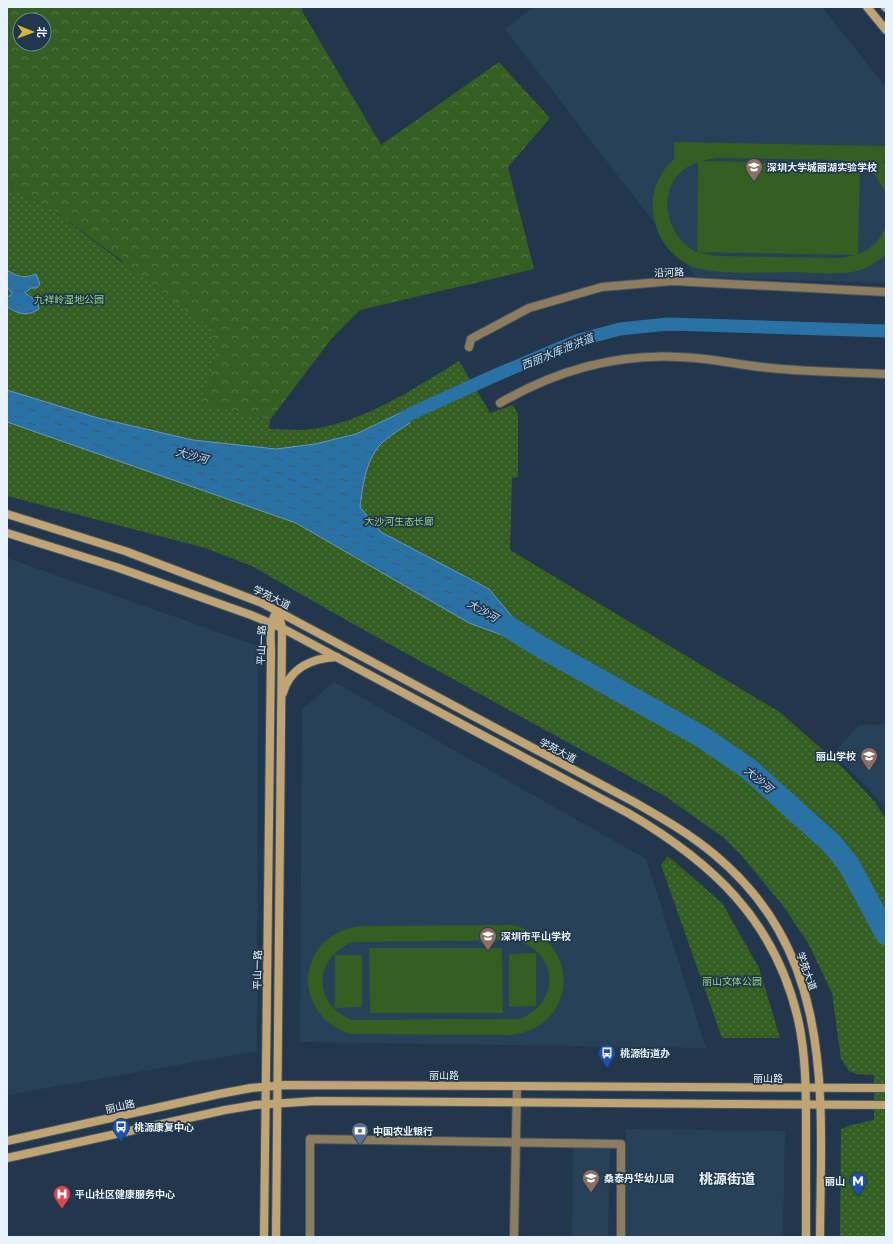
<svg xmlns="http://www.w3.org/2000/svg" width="893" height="1244" viewBox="0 0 893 1244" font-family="Lato,'Noto Sans SC',sans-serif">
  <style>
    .built { fill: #274159 }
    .grass { fill: #355e23; fill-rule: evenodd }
    .forest { fill: url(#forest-crowns); fill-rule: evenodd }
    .park { fill: url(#park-dots) }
    .water { fill: url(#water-ripples); stroke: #6398c0 }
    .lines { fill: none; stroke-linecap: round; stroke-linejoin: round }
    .canal { stroke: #2a72a6; stroke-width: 13 }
    .river { stroke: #2a72a6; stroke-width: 22 }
    .street-casing { stroke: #425567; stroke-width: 10 }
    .secondary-casing { stroke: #425567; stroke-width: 10 }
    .street { stroke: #8e7c5e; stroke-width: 8 }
    .secondary { stroke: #c0a473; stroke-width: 8 }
    .labels { text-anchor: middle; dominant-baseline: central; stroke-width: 3.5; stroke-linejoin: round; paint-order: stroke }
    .poi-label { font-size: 10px; font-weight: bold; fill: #e8f2fc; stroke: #22374b; text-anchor: start }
    .street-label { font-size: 10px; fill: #e8f2fc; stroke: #22374b }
    .park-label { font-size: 10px; fill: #93d378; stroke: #22374b }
    .water-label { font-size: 11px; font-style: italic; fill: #bbdefb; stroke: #22374b }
    .district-label { font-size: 14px; font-weight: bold; fill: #e8f2fc; stroke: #22374b }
  </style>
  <defs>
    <pattern id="forest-crowns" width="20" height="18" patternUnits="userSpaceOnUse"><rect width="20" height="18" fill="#355e23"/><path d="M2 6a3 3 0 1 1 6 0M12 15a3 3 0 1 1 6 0" fill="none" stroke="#527644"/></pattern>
    <pattern id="park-dots" width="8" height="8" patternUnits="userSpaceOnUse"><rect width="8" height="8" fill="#355e23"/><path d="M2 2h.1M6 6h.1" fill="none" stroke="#527644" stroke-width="1.8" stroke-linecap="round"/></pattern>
    <pattern id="water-ripples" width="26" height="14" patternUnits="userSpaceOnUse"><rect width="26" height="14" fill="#2a72a6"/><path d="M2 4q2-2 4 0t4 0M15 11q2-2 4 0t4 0" fill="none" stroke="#395b74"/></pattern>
  </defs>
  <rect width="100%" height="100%" fill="#22374b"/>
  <!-- built -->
  <g class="built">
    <path d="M534,7H822L886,87V283L696,277L505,29Z"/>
    <path d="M7,558L258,646L257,1051L7,1095Z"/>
    <path d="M334,682L646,859L706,1048L300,1042L302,709Z"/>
    <path d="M886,724V810L869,789L833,754L859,725Z"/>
    <path d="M626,1129L785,1131L783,1237H625Z"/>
    <path d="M573,1148L610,1149L608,1237H572Z"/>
  </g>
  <!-- grass -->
  <g class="grass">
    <path d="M674,142L886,146V161H882L886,165V192L875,175L860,165L858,254C871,250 881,239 886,226V254C877,263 864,270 852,272C834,275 815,273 797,272C770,272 714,276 691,266C669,256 655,235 653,211C651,192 659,172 674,159ZM717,158L841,160L858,164L700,161ZM698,162L697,252H696C660,232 655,177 698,162ZM698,252L856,255L840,258L715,256Z"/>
    <path d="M510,925C581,934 582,1026 511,1035L350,1034C289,1013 296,934 361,926ZM510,940C557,945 564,1003 519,1019L353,1020C312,1006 313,957 353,942Z"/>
    <path d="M369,948H502L503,1013H370Z"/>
    <path d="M536,953V1006L509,1007V954Z"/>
    <path d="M335,955H362V1007L335,1008Z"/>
  </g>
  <!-- forest -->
  <path class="forest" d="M7,7H303L302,11L381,145L499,62L550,118L508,167L534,269L360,310L332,338L270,420L198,404L208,384L121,260L54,211L7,188ZM20,20H44V44H20Z"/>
  <!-- park -->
  <g class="park">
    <path d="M7,188L54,211L212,330L216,354L208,384L199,404L270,420L269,429C283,429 299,431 312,429C367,421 413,389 459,361L490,413L513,405L518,414V477L512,478L510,550L781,713L843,768L874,801L886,819V1237H840L841,1129L851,1125L874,1120V1075L857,1074L849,1071L841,1059L832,993L808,943L784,907L741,855L724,838L665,796L362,629L252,566L205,548L7,496Z"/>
    <path d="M668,856L722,903L759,968L780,1038H722L661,865Z"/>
  </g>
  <!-- water -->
  <g class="water">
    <path d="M7,270C18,277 23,279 36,274L40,284L37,288H31L25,293L38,302L39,309C27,317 19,314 7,307V296H10L12,293L7,287Z"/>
    <path d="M7,390L98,418L193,440L276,449L315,444L356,434L402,412L410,423C401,429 392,434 384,441C366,457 363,484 360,507L381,532L489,589L515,620L509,633L502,635L469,623L296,523L7,422Z"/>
  </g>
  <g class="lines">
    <!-- canal -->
    <path class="canal" d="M391,427L410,414L496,375L579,340L620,329L668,324L886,331"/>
    <!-- river -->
    <path class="river" d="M485,612L539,646L702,737L749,769L832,844L849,865L886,934"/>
    <defs>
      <g id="street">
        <path d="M469,347L471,339L529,308L602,287L673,281L886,292"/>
        <path d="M500,403C560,368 626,351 695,358C721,360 745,366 771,368C809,372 848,372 886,374"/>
        <path d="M310,1237V1139L621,1144V1237"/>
        <path d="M514,1237L517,1086"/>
      </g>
      <g id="secondary">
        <path d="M867,7L886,30"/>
        <path d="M885,7L886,8"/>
        <path d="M7,514L125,551L262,603L634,802C662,818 690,834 715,855C836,956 821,1096 820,1237"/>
        <path d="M7,533L116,567L251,615L282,628L628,813C712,862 775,920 798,1019C806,1055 806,1092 806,1128C806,1164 806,1201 806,1237"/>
        <path d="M283,693C290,668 312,658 337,657"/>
        <path d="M7,1141L219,1094L251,1088L285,1085L886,1088"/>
        <path d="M7,1158L225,1110L255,1105L316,1101L886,1105"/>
        <path d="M264,1237L271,652C271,638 268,621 278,611L282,628L276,1237"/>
      </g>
    </defs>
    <!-- street casing -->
    <use href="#street" class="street-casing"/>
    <!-- secondary casing -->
    <use href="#secondary" class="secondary-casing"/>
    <!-- street -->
    <use href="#street" class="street"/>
    <!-- secondary -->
    <use href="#secondary" class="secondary"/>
  </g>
  <!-- icons -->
  <defs>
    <symbol id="school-pin" viewBox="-11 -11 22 30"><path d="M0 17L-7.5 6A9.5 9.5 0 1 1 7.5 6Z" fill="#8d6e63" stroke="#22374b"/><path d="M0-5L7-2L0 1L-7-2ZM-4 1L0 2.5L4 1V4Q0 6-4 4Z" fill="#fff"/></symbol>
    <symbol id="bus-pin" viewBox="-11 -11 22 30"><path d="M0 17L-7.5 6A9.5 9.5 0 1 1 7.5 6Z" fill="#1a4fb4" stroke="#22374b"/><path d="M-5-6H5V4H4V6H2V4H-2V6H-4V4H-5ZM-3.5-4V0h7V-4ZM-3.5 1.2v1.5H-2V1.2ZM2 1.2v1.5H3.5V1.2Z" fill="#fff"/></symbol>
    <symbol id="bank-pin" viewBox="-11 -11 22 30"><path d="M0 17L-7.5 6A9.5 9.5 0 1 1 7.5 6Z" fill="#5c6f8a" stroke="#22374b"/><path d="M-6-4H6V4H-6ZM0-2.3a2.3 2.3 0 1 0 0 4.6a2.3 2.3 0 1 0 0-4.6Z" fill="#fff"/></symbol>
    <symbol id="metro-pin" viewBox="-11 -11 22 30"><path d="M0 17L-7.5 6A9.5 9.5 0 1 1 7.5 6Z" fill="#1a4fb4" stroke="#22374b"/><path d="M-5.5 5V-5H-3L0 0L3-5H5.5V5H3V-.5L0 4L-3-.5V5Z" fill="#fff"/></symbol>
    <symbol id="hospital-pin" viewBox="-11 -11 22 30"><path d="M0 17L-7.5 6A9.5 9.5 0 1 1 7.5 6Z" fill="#e0444e" stroke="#22374b"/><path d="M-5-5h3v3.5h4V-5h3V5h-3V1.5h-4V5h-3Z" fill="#fff"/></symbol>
  </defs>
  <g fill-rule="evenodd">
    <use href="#school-pin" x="744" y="157" width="20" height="27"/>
    <use href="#school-pin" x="859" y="746" width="20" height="27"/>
    <use href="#school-pin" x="478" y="926" width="20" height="27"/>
    <use href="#bus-pin" x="597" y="1043" width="20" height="27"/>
    <use href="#bus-pin" x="111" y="1117" width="20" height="27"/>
    <use href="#bank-pin" x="350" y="1121" width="20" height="27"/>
    <use href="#school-pin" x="581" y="1168" width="20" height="27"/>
    <use href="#metro-pin" x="848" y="1171" width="20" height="27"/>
    <use href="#hospital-pin" x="52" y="1184" width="20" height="27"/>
  </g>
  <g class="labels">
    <!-- poi labels -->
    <g class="poi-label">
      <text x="767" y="167">深圳大学城丽湖实验学校</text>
      <text x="856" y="756" text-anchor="end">丽山学校</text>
      <text x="501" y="936">深圳市平山学校</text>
      <text x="620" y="1053">桃源街道办</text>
      <text x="134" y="1127">桃源康复中心</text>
      <text x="373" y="1131">中国农业银行</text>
      <text x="604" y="1178">桑泰丹华幼儿园</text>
      <text x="845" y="1181" text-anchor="end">丽山</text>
      <text x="75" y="1194">平山社区健康服务中心</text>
    </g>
    <!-- street labels -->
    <g class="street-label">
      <text transform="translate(669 272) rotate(-2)">沿河路</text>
      <text transform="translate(272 597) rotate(26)">学苑大道</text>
      <text transform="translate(261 645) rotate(-88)">平山一路</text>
      <text transform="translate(558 750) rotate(28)">学苑大道</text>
      <text transform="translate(257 970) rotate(-89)">平山一路</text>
      <text transform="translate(807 971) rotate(70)">学苑大道</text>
      <text x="444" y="1075">丽山路</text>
      <text x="768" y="1078">丽山路</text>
      <text transform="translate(120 1106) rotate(-13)">丽山路</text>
    </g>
    <!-- park labels -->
    <g class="park-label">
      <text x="69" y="299">九祥岭湿地公园</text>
      <text x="399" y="521">大沙河生态长廊</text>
      <text x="732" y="981">丽山文体公园</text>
    </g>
    <!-- water labels -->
    <g class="water-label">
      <text transform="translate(557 351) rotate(-22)">西丽水库泄洪道</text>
      <text transform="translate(192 455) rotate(15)">大沙河</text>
      <text transform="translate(483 610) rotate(30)">大沙河</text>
      <text transform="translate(759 779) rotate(41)">大沙河</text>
    </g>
    <!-- district labels -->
    <g class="district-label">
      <text x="727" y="1178">桃源街道</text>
    </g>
  </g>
  <!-- border -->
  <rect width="893" height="1244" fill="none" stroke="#e8f2fc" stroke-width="16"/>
  <!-- north arrow -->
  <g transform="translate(32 32) rotate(91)"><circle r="19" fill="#22374b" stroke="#718292"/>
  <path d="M0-3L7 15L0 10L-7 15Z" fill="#d1b736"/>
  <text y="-6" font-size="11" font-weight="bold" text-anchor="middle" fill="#e8f2fc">北</text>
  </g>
</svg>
